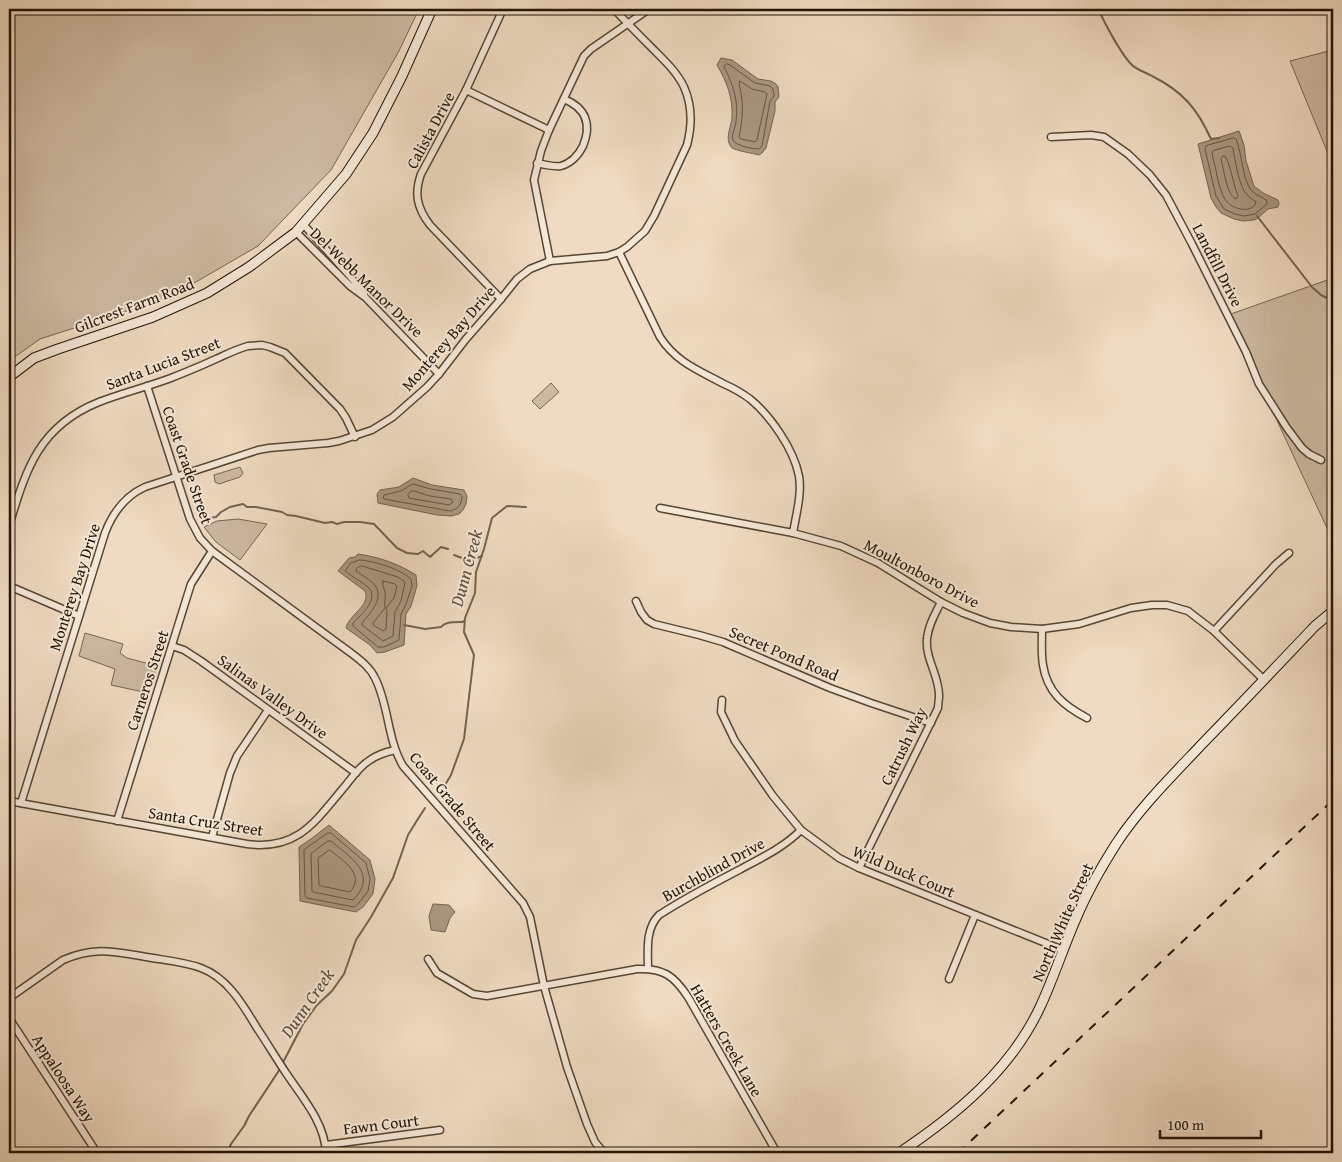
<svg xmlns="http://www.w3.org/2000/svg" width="1342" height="1162" viewBox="0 0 1342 1162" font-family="'Gentium Book Plus',serif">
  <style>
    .green { fill: #ccb9a1; stroke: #766652 }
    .water { fill: #a99781; stroke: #73634f }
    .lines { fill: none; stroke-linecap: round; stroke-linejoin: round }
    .shore { stroke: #655642; stroke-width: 1 }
    .stream { stroke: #73634f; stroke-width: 2 }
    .street-casing { stroke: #544633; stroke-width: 9 }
    .secondary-casing { stroke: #211404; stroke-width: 11 }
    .street { stroke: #f5e8d7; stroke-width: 6 }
    .secondary { stroke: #f5e8d7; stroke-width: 9 }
    .rail { stroke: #211404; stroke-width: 2; stroke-dasharray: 9 9; stroke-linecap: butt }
    .labels { text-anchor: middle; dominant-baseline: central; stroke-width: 4; stroke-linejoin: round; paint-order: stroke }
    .street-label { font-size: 16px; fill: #211404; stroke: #f5e8d7 }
    .water-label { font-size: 18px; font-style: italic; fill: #5e4f3c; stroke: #f5e8d7 }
  </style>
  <rect width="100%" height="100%" fill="#efdbc1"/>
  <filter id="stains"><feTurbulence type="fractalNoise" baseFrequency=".004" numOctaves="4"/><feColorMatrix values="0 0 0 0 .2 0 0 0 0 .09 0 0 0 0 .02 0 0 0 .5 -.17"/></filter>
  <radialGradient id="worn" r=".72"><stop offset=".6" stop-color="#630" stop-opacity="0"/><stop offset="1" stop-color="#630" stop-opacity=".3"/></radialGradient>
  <!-- green -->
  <g class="green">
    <path d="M9,9H419L399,51L331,170L258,246L170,297L40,339L9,361Z"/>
    <path d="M1333,50V166L1290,61Z"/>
    <path d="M1333,278V541L1228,315Z"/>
    <path d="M551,383L559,392L540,409L532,401Z"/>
    <path d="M240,467L243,473L240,477L219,484L215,482L214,475Z"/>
    <path d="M238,519L267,524L240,560L216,542L204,527L217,521Z"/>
    <path d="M85,633L123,644L120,653L127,658L157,666L148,693L111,685L115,669L79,656Z"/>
  </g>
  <!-- water -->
  <g class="water">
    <path d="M721,58L732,60L758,79L771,81L776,84L778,87L779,97L775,102V111L766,148L762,153L759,155C752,153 737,151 732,148C724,140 731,127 732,118C733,98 727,82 717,65Z"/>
    <path d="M1239,131L1244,145L1246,161L1254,186L1263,193L1278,200L1279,204L1278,207L1268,209L1258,218L1254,220L1243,221L1234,219L1221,213L1216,207L1211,198L1198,144Z"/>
    <path d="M413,478L432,485L464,490L467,496L466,504L463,510L459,514L451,516L437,515L378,503L377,494L380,490L399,487Z"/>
    <path d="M358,554C379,557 399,564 416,575L417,586L411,606L406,614L404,645L385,652L377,653L370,645L346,628C349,614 371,606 365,591L338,571L349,558L355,557Z"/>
    <path d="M329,825L370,860L375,879L373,894L363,907L356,912L300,901L299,847L311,839Z"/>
    <path d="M433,904L449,905L455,912L450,918L445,932L431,930L429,916Z"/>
  </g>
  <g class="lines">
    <!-- shore -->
    <g class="shore">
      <path d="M727,64L730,65L755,83L770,86L773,89L774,96L770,101L762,146L759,149C753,149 736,146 733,140C731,135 736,126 736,121C739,102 733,84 724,67L725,65Z"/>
      <path d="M740,81L752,89L765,92L767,94L757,140L755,142L741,139L739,137C743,118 744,102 739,84Z"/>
      <path d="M1234,138L1236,139C1242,153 1242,178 1251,190C1255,195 1263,197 1267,201V204L1255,214L1244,216L1235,214L1224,209L1216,196L1205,149L1206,146Z"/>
      <path d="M1230,146L1233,148C1235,161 1238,179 1244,191C1247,196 1252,199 1256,202L1255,205C1251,209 1247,210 1241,209C1223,206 1221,191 1217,176C1216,168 1213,160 1212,153L1213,151Z"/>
      <path d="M1223,156H1225C1231,166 1233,184 1238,196L1236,199C1226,194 1224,169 1221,159Z"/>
      <path d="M413,484L431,489L460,494L462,497C461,506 458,509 450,511L384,499L383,498L384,495L401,491Z"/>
      <path d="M411,491H414L430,496L451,499L453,502L449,505L409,498L408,495Z"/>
      <path d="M360,560C375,561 400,569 411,579L412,586L406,604L401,614L399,640L384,647H378L353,626V623C361,615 380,599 368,587C361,581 352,577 345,571L351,563Z"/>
      <path d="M362,566L398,577L405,582L401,601L395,612L393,636L383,641L362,625V623C371,612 386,597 373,583C368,579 362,575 356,571L357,568Z"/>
      <path d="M383,581L395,584L397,586L394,598L386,608L387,610L386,629L383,631L373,625V623L385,608C384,603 386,597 385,592C384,588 382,585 383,581Z"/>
      <path d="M328,833H331L366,863L370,879L368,891L359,903L354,907L307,898L305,896L304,850Z"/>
      <path d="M328,841H331C350,857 379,874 353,900L313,892L312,891L311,854Z"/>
      <path d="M330,850C343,861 366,874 350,892L321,886L319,885L318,858L328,851Z"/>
    </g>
    <!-- stream -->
    <g class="stream">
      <path d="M1098,9C1106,25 1119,52 1132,65C1137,70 1145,72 1152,76C1182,91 1197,108 1211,139L1219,138"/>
      <path d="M1257,216L1312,287L1321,295L1333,301"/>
      <path d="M202,517L210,518L216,517L221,512L230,507L243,504L247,507H256L282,512L287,515L296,516L325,523L332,522L337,524L344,522H360L374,524L397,548L407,553L418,554L423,551L430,557L441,547L448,549"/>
      <path d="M454,555L470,561L482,556"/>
      <path d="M404,625L425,629L441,627C446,621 456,622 463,622L464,621"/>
      <path d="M442,790L451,775L464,739L474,655L464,632L465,618L475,593L476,572L484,549L492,518L507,506L526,507"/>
      <path d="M227,1153L231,1144L244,1126L249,1116L278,1072L303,1024L317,1005L332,991L344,974L356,940L371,917L393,878L408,835L416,822L425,808"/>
    </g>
    <defs>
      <g id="street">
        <path d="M466,90L549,130"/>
        <path d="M1051,137L1091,135L1104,137L1128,154L1150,175L1166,195L1192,244L1246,352L1259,384L1287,428L1302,448L1309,454L1321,460"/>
        <path d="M537,163C545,165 553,167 561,166C571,163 578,156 583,146C592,124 586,108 564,99"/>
        <path d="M303,224L349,275L364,294"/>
        <path d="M296,232L350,286L365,297L439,374"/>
        <path d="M619,252L660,337C676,362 698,370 724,384C733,388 742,393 750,399C771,416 794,450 799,476C802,494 796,515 793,533"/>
        <path d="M550,261L534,180L541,151L549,130L584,56L591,49L649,9"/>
        <path d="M501,299L430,225C417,208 414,194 421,174L466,90L503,9"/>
        <path d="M147,386L190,519L200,538L212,551L351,653C360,660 370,667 375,678C389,705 387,739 403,766L523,903L530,917L544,986L567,1067L587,1124L595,1142L604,1153"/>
        <path d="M660,508L793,533L841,546L878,563L941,602L963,613L990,623L1011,627L1042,629L1079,624L1131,608L1152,605H1167L1188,611L1214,631L1264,680"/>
        <path d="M9,526C26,469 39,426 99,402C122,393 147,387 171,378C186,372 201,366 216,359C227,354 237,349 248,346L262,345L270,347L285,353L340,409L346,418L355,437"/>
        <path d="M9,586L79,616"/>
        <path d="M636,601L641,612L647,620L654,624L699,635L723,642L830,688L871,703L931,723"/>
        <path d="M1042,629C1042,641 1041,654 1043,665C1047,692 1064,706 1087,718"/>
        <path d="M1214,631L1276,564L1289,553"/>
        <path d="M172,646L184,650L201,661L356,773"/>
        <path d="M722,700L721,712L735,741L773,796L801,830L839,858L859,868L1063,950"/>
        <path d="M9,801L247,844C299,851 316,820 346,785C353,776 360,766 370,760C377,755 386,752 395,750"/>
        <path d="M21,803L105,533C113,512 125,496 145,487L258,450L269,448L328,443L339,441L372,430L393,417L427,387L439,374L466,339L501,299L517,279L530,269L550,261L607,256L619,252L627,247L645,231L654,216L687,145C692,126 692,105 684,87C677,72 664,60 652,48C639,35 626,22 614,9"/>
        <path d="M117,821L191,584L212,551"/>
        <path d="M212,837L230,773L237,756L268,710"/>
        <path d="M859,868L938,708C938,704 939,700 939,697C940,677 925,659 927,639C928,626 935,614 941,602"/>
        <path d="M428,959L437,973L473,994L487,996L637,969C664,968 674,976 688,997L777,1153"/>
        <path d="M648,969C648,951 645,929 659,915C684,899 712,884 739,870C761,858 783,848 801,830"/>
        <path d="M949,979L975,915"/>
        <path d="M9,998L63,960C93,947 111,951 141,956C161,960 182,961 201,968C228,978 243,1005 257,1028C267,1043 276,1058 286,1073C302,1097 325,1123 326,1153"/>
        <path d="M9,1018L97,1153"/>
        <path d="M326,1145L440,1130"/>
      </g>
      <g id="secondary">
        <path d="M9,377L34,358L58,349L153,317L207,293L249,267L296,232L346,174L373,133L402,76L432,9"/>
        <path d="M899,1153C956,1115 1012,1069 1041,1005C1058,968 1069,929 1088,893C1096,876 1106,860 1116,844C1141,806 1174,774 1205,741C1242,703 1278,665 1315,626L1333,611"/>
      </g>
    </defs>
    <!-- street casing -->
    <use href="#street" class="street-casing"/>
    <!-- secondary casing -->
    <use href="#secondary" class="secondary-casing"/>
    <!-- street -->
    <use href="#street" class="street"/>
    <!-- secondary -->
    <use href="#secondary" class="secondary"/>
    <!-- rail -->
    <path class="rail" d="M958,1153L1333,800"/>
  </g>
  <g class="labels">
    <!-- street labels -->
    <g class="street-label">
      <text transform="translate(430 130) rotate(-62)">Calista Drive</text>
      <text transform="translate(1218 265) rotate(63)">Landfill Drive</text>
      <text transform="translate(367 282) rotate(44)">Del Webb Manor Drive</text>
      <text transform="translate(134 305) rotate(-21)">Gilcrest Farm Road</text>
      <text transform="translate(448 338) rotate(-49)">Monterey Bay Drive</text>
      <text transform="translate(163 363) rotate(-21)">Santa Lucia Street</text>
      <text transform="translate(188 465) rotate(71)">Coast Grade Street</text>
      <text transform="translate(922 573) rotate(28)">Moultonboro Drive</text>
      <text transform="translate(74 587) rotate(-72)">Monterey Bay Drive</text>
      <text transform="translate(784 653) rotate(23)">Secret Pond Road</text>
      <text transform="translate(147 680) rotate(-72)">Carneros Street</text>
      <text transform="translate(273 696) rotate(36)">Salinas Valley Drive</text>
      <text transform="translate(903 746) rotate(-64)">Catrush Way</text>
      <text transform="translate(453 801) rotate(50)">Coast Grade Street</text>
      <text transform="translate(206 821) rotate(9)">Santa Cruz Street</text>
      <text transform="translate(713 869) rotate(-29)">Burchblind Drive</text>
      <text transform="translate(904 871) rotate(23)">Wild Duck Court</text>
      <text transform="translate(1062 922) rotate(-66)">North White Street</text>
      <text transform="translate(727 1040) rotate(60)">Hatters Creek Lane</text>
      <text transform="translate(64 1078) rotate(57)">Appaloosa Way</text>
      <text transform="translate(381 1124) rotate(-7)">Fawn Court</text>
    </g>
    <!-- water labels -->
    <g class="water-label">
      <text transform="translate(466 568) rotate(-75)">Dunn Creek</text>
      <text transform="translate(307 1003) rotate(-55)">Dunn Creek</text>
    </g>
  </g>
  <!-- margin -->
  <rect width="1342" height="1162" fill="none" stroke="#efdbc1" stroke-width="30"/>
  <rect x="10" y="10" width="1322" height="1142" fill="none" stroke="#211404" stroke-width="2.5"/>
  <rect x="15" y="15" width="1312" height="1132" fill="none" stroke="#211404"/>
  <!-- scale -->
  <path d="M1160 1130v8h101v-8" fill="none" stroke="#211404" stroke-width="2.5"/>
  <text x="1167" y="1130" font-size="15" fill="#211404" stroke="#f5e8d7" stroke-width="4" paint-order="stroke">100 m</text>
  <rect width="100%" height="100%" filter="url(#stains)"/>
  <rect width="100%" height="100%" fill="url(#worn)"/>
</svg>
